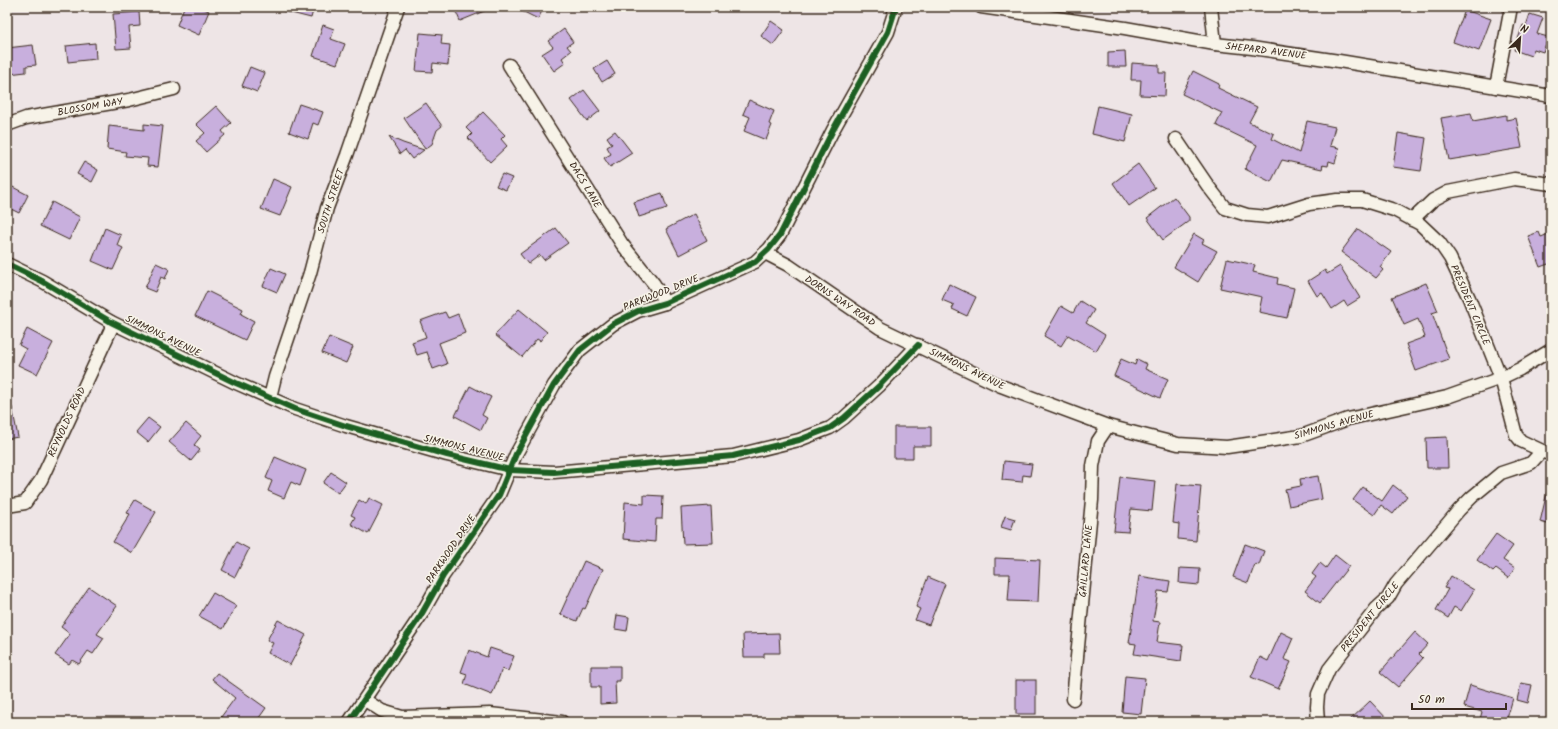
<svg xmlns="http://www.w3.org/2000/svg" width="1558" height="729" viewBox="0 0 1558 729" font-family="Kalam,sans-serif">
  <style>
    .building { fill: #c8afdd; stroke: #3b2a1e }
    .lines { fill: none; stroke-linecap: round; stroke-linejoin: round }
    .street-casing { stroke: #3b2a1e; stroke-width: 15 }
    .street { stroke: #f7f3e8; stroke-width: 12 }
    .cycleway-casing { stroke: #f7f3e8; stroke-width: 8 }
    .cycleway { stroke: #1b5e20; stroke-width: 6 }
    .labels { text-anchor: middle; dominant-baseline: central; stroke-width: 3; stroke-linejoin: round; paint-order: stroke }
    .street-label { font-size: 10px; fill: #3b2a1e; stroke: #f7f3e8 }
  </style>
  <rect width="100%" height="100%" fill="#eee5e6"/>
  <filter id="ink" filterUnits="userSpaceOnUse"><feTurbulence type="fractalNoise" baseFrequency=".025" numOctaves="2"/><feDisplacementMap in="SourceGraphic" scale="8" xChannelSelector="R" yChannelSelector="G"/><feConvolveMatrix kernelMatrix="1 2 1 2 8 2 1 2 1" color-interpolation-filters="sRGB"/></filter>
  <g filter="url(#ink)">
    <!-- building -->
    <g class="building">
      <path d="M184,7H199L209,11L199,35L177,25Z"/>
      <path d="M283,7H314L311,18L283,11Z"/>
      <path d="M454,7H494L460,21Z"/>
      <path d="M514,7H544L538,19Z"/>
      <path d="M1465,10L1491,19L1479,51L1453,42Z"/>
      <path d="M139,12L140,26L129,27L131,48L116,49L113,14Z"/>
      <path d="M1530,14L1543,18L1537,34L1548,37L1543,52L1534,49L1531,56L1514,50L1523,25L1526,26Z"/>
      <path d="M771,21L784,30L773,45L761,36Z"/>
      <path d="M323,25L334,29L331,39L345,44L337,64L313,56Z"/>
      <path d="M564,29L573,42L567,46L571,51L562,58L565,63L554,71L542,54L553,47L548,41Z"/>
      <path d="M420,33L442,35L441,44L450,45L448,65L433,63L432,72L416,71Z"/>
      <path d="M95,43L96,59L68,62L66,46Z"/>
      <path d="M33,45L36,65L26,66V72L9,74L7,48Z"/>
      <path d="M1125,51L1126,67H1108V52Z"/>
      <path d="M607,61L615,74L602,82L594,69Z"/>
      <path d="M1132,63L1159,65V73H1166L1165,96L1140,95L1141,80H1131Z"/>
      <path d="M250,67L265,73L257,92L242,86Z"/>
      <path d="M1193,71L1219,84L1218,88L1257,107L1249,122L1274,134L1272,139L1299,153L1307,121L1335,127L1330,146L1339,148L1335,163L1329,161L1328,166L1322,165H1323L1322,169L1282,160L1271,182L1245,169L1257,145L1216,125L1222,113L1182,94Z"/>
      <path d="M584,90L600,111L587,121L571,100Z"/>
      <path d="M749,100L774,111L769,124L772,125L766,140L744,131L750,117L743,114Z"/>
      <path d="M426,103L442,126L437,130L432,144L425,149L404,118Z"/>
      <path d="M299,104L323,112L318,125L313,123L308,139L289,132Z"/>
      <path d="M216,106L231,123L222,131L225,135L206,152L196,141L205,133L196,124Z"/>
      <path d="M1098,106L1132,114L1125,142L1092,134Z"/>
      <path d="M483,112L505,135L501,139L507,146L490,162L468,138L472,134L466,128Z"/>
      <path d="M1471,113L1473,121L1506,115V120L1516,118L1522,148L1449,160L1441,118Z"/>
      <path d="M144,124L163,126L158,167L147,166L148,158L125,156L126,152L107,149L109,126L144,130Z"/>
      <path d="M615,131L632,153L610,167L604,158L611,154L607,147L612,144L607,137Z"/>
      <path d="M1398,133L1426,138L1421,171L1393,167Z"/>
      <path d="M389,137L403,143L424,150L412,159L405,150L400,154Z"/>
      <path d="M84,162L98,170L92,182L77,174Z"/>
      <path d="M1138,164L1155,188L1129,206L1113,183Z"/>
      <path d="M502,174L512,178L506,190L496,186Z"/>
      <path d="M273,179L292,187L280,216L261,209Z"/>
      <path d="M7,184L28,195L19,213L7,207Z"/>
      <path d="M662,193L667,208L639,217L634,202Z"/>
      <path d="M1174,197L1189,217V221L1163,240L1147,218Z"/>
      <path d="M52,202L80,217L69,240L40,226Z"/>
      <path d="M694,214L707,240L679,255L666,229Z"/>
      <path d="M105,228L121,235L117,245L123,248L113,270L92,261Z"/>
      <path d="M556,228L568,243L544,260L540,255L528,264L520,254Z"/>
      <path d="M1358,229L1391,252L1380,267L1383,270L1376,278L1341,252Z"/>
      <path d="M1539,232L1541,237L1551,233V263L1540,267L1528,236Z"/>
      <path d="M1194,234L1204,240L1202,243L1217,251L1198,282L1174,267Z"/>
      <path d="M1227,259L1255,265L1253,272L1278,278L1277,284L1294,288L1287,318L1259,312L1262,297L1220,288Z"/>
      <path d="M156,263L169,269L165,279L161,277L155,292L145,288Z"/>
      <path d="M1340,266L1360,298L1347,306L1344,301L1332,309L1322,293L1317,296L1308,281L1325,270L1327,274Z"/>
      <path d="M271,268L285,274L277,292L263,286Z"/>
      <path d="M1426,283L1438,311L1432,313L1449,359L1416,371L1406,344L1425,337L1418,319L1404,325L1392,297Z"/>
      <path d="M949,284L976,297L967,316L952,309L954,305L942,300Z"/>
      <path d="M207,291L243,309L241,314L254,321L245,340L195,316Z"/>
      <path d="M1080,301L1094,310L1086,323L1105,335L1096,351L1068,335L1061,346L1044,336L1061,306L1073,313Z"/>
      <path d="M519,309L547,332L540,341L537,339L522,357L495,335Z"/>
      <path d="M445,312L448,318L458,314L465,333L439,343L447,364L433,369L427,352L417,355L412,342L426,337L420,321Z"/>
      <path d="M27,329L53,343L37,374L18,365L26,349L19,345Z"/>
      <path d="M329,337L353,347L346,363L322,353Z"/>
      <path d="M1121,359L1135,365L1137,359L1147,364L1145,369L1168,379L1160,398L1114,376Z"/>
      <path d="M470,386L491,397L482,415L487,418L481,430L455,416Z"/>
      <path d="M7,407H12L18,437L7,439Z"/>
      <path d="M148,418L160,427L148,442L136,432Z"/>
      <path d="M186,423L201,436L194,445L200,450L191,461L169,442Z"/>
      <path d="M894,427H931V446H913V458H894Z"/>
      <path d="M1447,437L1448,468H1427L1426,438Z"/>
      <path d="M275,457L306,470L300,486L291,482L284,498L268,491L272,481L266,478Z"/>
      <path d="M1004,461L1032,464L1030,476L1023,475L1022,482L1002,480Z"/>
      <path d="M331,472L346,482L338,493L323,483Z"/>
      <path d="M1318,476L1322,499L1289,506L1285,489L1301,486L1300,479Z"/>
      <path d="M1120,477L1155,481L1152,511L1131,509L1128,532L1114,531Z"/>
      <path d="M1177,484L1201,486L1196,541L1178,539L1179,524L1173,523Z"/>
      <path d="M1393,485L1407,496L1393,514L1381,505L1374,515L1353,500L1363,487L1382,501Z"/>
      <path d="M1547,492H1551V525L1540,522Z"/>
      <path d="M644,495L663,496L662,519H656L655,542L623,539L625,502L644,504Z"/>
      <path d="M369,498L383,505L368,534L351,524L355,517L351,515L359,500L366,504Z"/>
      <path d="M135,500L156,512L132,553L113,542L130,514L127,513Z"/>
      <path d="M711,506L713,543L683,544L681,508Z"/>
      <path d="M1005,516L1015,519L1011,530L1001,527Z"/>
      <path d="M1496,534L1513,546L1503,560L1515,568L1508,578L1496,569L1493,572L1477,560Z"/>
      <path d="M236,542L249,549L235,577L222,570Z"/>
      <path d="M1245,544L1264,551L1259,565L1255,564L1248,583L1233,577Z"/>
      <path d="M1335,555L1349,566L1320,603L1305,591L1316,577L1312,574L1320,563L1326,568Z"/>
      <path d="M995,558L1040,560L1038,602L1008,601L1010,574H995Z"/>
      <path d="M584,561L603,569L585,609L583,608L577,621L560,614Z"/>
      <path d="M1180,568L1200,569L1199,585L1179,583Z"/>
      <path d="M1139,576L1170,581L1168,592L1158,591L1153,621L1160,622L1157,642L1183,645L1181,661L1134,654L1136,644L1129,643Z"/>
      <path d="M1451,576L1474,590L1461,611L1454,607L1448,618L1436,610L1448,589L1444,588Z"/>
      <path d="M928,577L945,584L929,625L915,620L920,609L916,607Z"/>
      <path d="M89,587L117,606L97,634L104,638L93,654L88,651L79,664L72,660L69,664L55,655L70,634L61,627Z"/>
      <path d="M213,593L236,606L223,629L199,616Z"/>
      <path d="M617,615L629,617L627,631L615,629Z"/>
      <path d="M278,620L306,635L290,665L268,653L273,643L267,640Z"/>
      <path d="M1281,632L1293,638L1284,659L1291,662L1278,689L1251,677L1260,657L1268,661Z"/>
      <path d="M1415,632L1428,644L1419,654L1423,658L1398,687L1380,672Z"/>
      <path d="M779,633L780,653H764V657H744L743,634Z"/>
      <path d="M490,648L514,656L508,671L502,669L492,695L464,684L467,674L461,672L469,650L487,657Z"/>
      <path d="M591,666H620V681H615L616,703L600,704V687H591Z"/>
      <path d="M217,673L266,708L256,722H229L221,717L235,698L212,679Z"/>
      <path d="M1125,676L1145,678L1141,714L1122,712Z"/>
      <rect x="1016" y="680" width="20" height="34"/>
      <path d="M1521,683L1532,685L1528,703L1517,700Z"/>
      <path d="M1470,685L1513,698L1506,722H1490L1480,719L1482,712L1464,707Z"/>
      <path d="M1370,701L1390,722H1348Z"/>
    </g>
    <g class="lines">
      <defs>
        <g id="street">
          <path d="M981,7L1125,28L1215,44L1252,48L1339,61L1551,96"/>
          <path d="M1211,7L1215,44"/>
          <path d="M509,65L622,244L654,284L665,303"/>
          <path d="M1496,87L1511,7"/>
          <path d="M7,125L26,118L129,100L174,89"/>
          <path d="M1176,139L1208,186L1225,208L1247,215L1268,217L1309,204L1337,200H1362L1394,210L1420,224L1439,242L1450,258L1469,298L1501,378L1516,435L1521,441L1551,455"/>
          <path d="M1412,220L1433,200L1448,192L1514,179L1551,184"/>
          <path d="M765,253L788,265L880,328L1001,386L1108,426L1178,444L1227,447L1301,436L1348,419L1447,397L1501,378L1520,369L1551,350"/>
          <path d="M7,264L42,281L111,322L156,344L236,383L295,409L346,426L447,455L510,470L554,472L733,456L799,440L830,428L844,418L879,386L918,345"/>
          <path d="M270,397L275,377L310,273L327,208L347,155L398,7"/>
          <path d="M7,506L25,503L41,480L111,329V322"/>
          <path d="M1073,699L1092,500L1093,466L1098,441L1108,426"/>
          <path d="M365,700L382,711L402,717L490,714L562,722"/>
          <path d="M349,722L421,615L443,576L499,495L516,454L554,385L580,350L613,324L638,311L665,303L755,262L769,249L780,235L833,130L888,32L896,7"/>
          <path d="M1318,722L1317,707L1318,694L1329,669L1376,609L1388,598L1396,584L1459,510L1472,497L1501,473L1531,463L1541,452"/>
        </g>
      </defs>
      <!-- street casing -->
      <use href="#street" class="street-casing"/>
      <!-- street -->
      <use href="#street" class="street"/>
      <defs>
        <g id="cycleway">
          <path d="M7,264L42,281L111,322L156,344L236,383L295,409L346,426L447,455L510,470L554,472L733,456L799,440L830,428L844,418L879,386L918,345"/>
          <path d="M349,722L421,615L443,576L499,495L516,454L554,385L580,350L613,324L638,311L665,303L755,262L769,249L780,235L833,130L888,32L896,7"/>
        </g>
      </defs>
      <!-- cycleway casing -->
      <use href="#cycleway" class="cycleway-casing"/>
      <!-- cycleway -->
      <use href="#cycleway" class="cycleway"/>
    </g>
  </g>
  <g class="labels">
    <!-- street labels -->
    <g class="street-label">
      <text transform="translate(1266 51) rotate(7)">SHEPARD AVENUE</text>
      <text transform="translate(90 107) rotate(-10)">BLOSSOM WAY</text>
      <text transform="translate(585 185) rotate(59)">DACS LANE</text>
      <text transform="translate(331 201) rotate(-72)">SOUTH STREET</text>
      <text transform="translate(661 293) rotate(-22)">PARKWOOD DRIVE</text>
      <text transform="translate(840 301) rotate(34)">DORNS WAY ROAD</text>
      <text transform="translate(1470 305) rotate(67)">PRESIDENT CIRCLE</text>
      <text transform="translate(163 336) rotate(26)">SIMMONS AVENUE</text>
      <text transform="translate(967 369) rotate(26)">SIMMONS AVENUE</text>
      <text transform="translate(67 422) rotate(-65)">REYNOLDS ROAD</text>
      <text transform="translate(1334 425) rotate(-16)">SIMMONS AVENUE</text>
      <text transform="translate(464 448) rotate(14)">SIMMONS AVENUE</text>
      <text transform="translate(451 549) rotate(-56)">PARKWOOD DRIVE</text>
      <text transform="translate(1086 561) rotate(-85)">GAILLARD LANE</text>
      <text transform="translate(1370 617) rotate(-51)">PRESIDENT CIRCLE</text>
    </g>
  </g>
  <!-- margin -->
  <rect width="1558" height="729" fill="none" stroke="#f7f3e8" stroke-width="24"/>
  <rect x="12" y="12" width="1534" height="705" fill="none" stroke="#3b2a1e" stroke-width="1.5" filter="url(#ink)"/>
  <!-- north arrow -->
  <g transform="translate(1520 38) rotate(25)" stroke="#f7f3e8" stroke-width="3" paint-order="stroke">
  <path d="M0-3L7 15L0 10L-7 15Z" fill="#3b2a1e"/>
  <text y="-6" font-size="11" font-weight="bold" text-anchor="middle" fill="#3b2a1e">N</text>
  </g>
  <!-- scale -->
  <path d="M1412 703v6h94v-6" fill="none" stroke="#3b2a1e" stroke-width="2"/>
  <text x="1418" y="703" font-size="12" fill="#3b2a1e" stroke="#f7f3e8" stroke-width="3" paint-order="stroke">50 m</text>
</svg>
